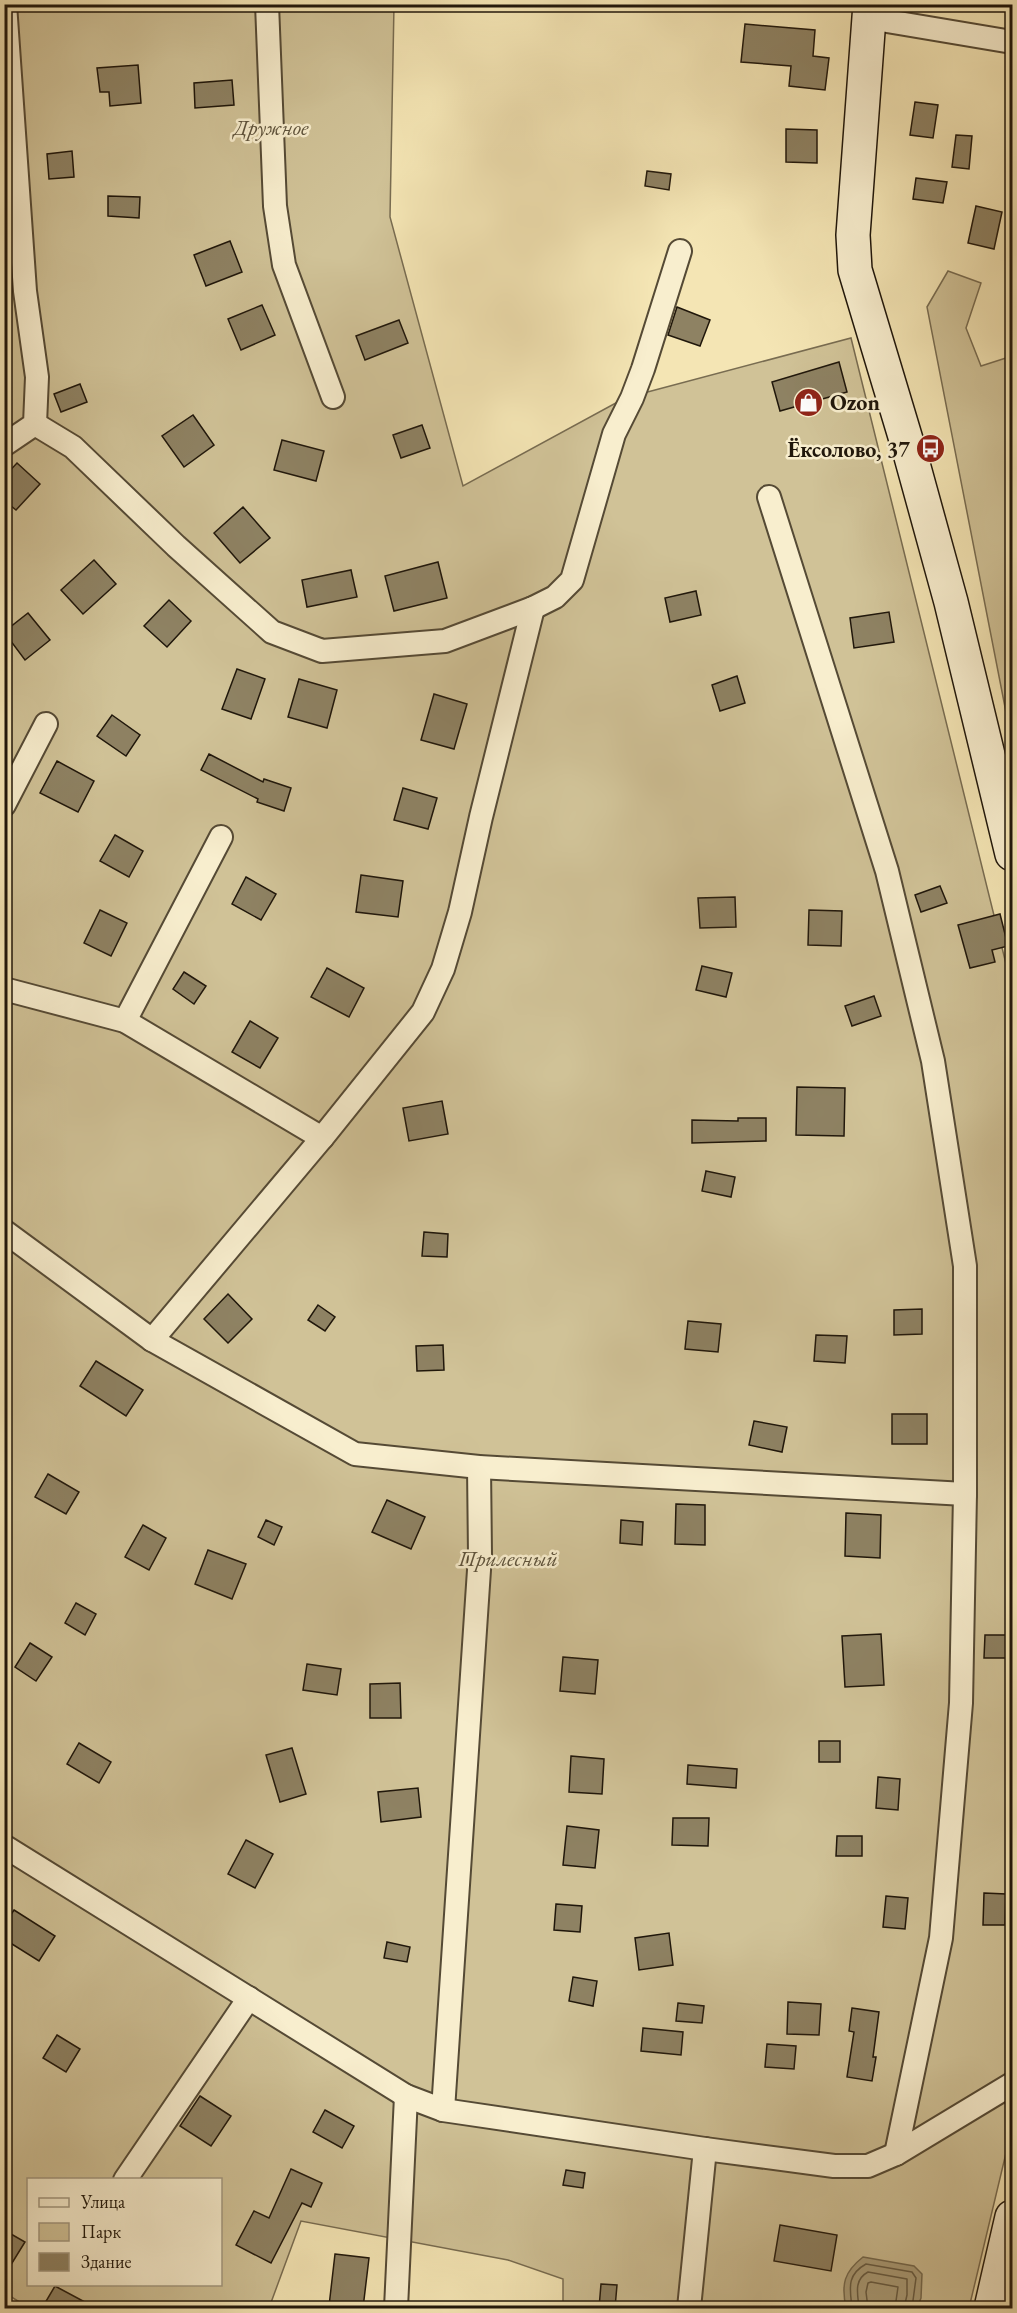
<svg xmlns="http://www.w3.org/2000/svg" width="1017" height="2313" viewBox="0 0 1017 2313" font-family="'EB Garamond',serif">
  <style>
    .green { fill: #d0c297; stroke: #786c51; stroke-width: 1.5; fill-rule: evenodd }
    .water { fill: #ac9f7b; stroke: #74694e; stroke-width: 1.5 }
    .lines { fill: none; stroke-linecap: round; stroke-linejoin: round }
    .shore { stroke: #665b43; stroke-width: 1.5 }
    .building { fill: #8e8263; stroke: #20170b; stroke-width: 1.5 }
    .street-casing { stroke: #554a35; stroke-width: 26 }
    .secondary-casing { stroke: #20170b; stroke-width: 36 }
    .street { stroke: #f8eece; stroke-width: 22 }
    .secondary { stroke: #f8eece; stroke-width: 33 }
    .labels { text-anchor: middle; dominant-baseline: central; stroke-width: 5; stroke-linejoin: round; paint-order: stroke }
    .park-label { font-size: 22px; font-style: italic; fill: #5e533c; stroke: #f8eece }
    .poi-label { font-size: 22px; font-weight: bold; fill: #20170b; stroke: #f8eece; text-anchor: start }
  </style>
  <rect width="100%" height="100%" fill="#f4e5b4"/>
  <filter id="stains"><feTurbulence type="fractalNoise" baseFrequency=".00333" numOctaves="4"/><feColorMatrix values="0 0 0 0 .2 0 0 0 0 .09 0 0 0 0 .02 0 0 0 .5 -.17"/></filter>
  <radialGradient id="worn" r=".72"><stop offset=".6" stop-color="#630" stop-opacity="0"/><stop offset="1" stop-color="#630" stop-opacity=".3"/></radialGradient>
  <!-- green -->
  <g class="green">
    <path d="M4,5H394L390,217L463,486L625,398L851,338L1012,988V2128L969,2308H563V2279L508,2260L301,2221L269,2308H29L5,2293ZM28,2180H220V2284H28Z"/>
    <path d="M948,271L981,283L966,328L981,366L1012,356V743L927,307Z"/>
  </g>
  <!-- water -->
  <path class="water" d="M863,2257L914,2266L922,2274L921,2298L917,2308H846C841,2284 844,2272 863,2257Z"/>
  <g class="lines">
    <!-- shore -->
    <g class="shore">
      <path d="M852,2308C850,2289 846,2275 866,2264L912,2272L916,2278L912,2308"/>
      <path d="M859,2308C858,2295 853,2280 868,2272L907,2279V2295L904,2308"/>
      <path d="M868,2308L866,2292L868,2283L871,2282L898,2287L895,2308"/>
    </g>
  </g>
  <!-- building -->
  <g class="building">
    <path d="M745,24L815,30L813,56L829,58L825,90L789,86L791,66L741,62Z"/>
    <path d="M138,65L141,103L110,106L109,92H100L97,68Z"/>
    <path d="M232,80L234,105L195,108L194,83Z"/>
    <path d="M915,102L938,105L933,138L910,135Z"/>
    <path d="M786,129L817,130V163L786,162Z"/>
    <path d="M956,135L972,136L969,169L952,167Z"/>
    <path d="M72,151L74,177L49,179L47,154Z"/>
    <path d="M647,171L671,174L669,190L645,186Z"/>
    <path d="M916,178L947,182L943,203L913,199Z"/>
    <path d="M108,196L140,197L139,218L108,216Z"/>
    <path d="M976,206L1002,212L994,249L968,243Z"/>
    <path d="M230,241L242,272L206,286L194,255Z"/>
    <path d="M262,305L275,335L241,350L228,319Z"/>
    <path d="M677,307L710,320L700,346L668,335Z"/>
    <path d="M399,320L408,343L365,360L356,336Z"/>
    <path d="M839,362L847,392L780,411L772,382Z"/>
    <path d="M80,384L87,402L61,412L54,394Z"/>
    <path d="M193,415L214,445L184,467L162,436Z"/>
    <path d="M422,425L430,448L401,458L393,435Z"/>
    <path d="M282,440L324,451L316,481L274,470Z"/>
    <path d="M17,463L40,484L16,510L4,500V477Z"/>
    <path d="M243,507L270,538L240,563L214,533Z"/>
    <path d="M94,560L116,584L83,614L61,590Z"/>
    <path d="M438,562L447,598L394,611L385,576Z"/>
    <path d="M351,570L357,597L307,607L302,580Z"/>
    <path d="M696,591L701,615L670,622L665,598Z"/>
    <path d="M169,600L191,621L167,647L144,626Z"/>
    <path d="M889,612L894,642L854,648L850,618Z"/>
    <path d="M28,613L50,640L25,660L4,632Z"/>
    <path d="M237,669L265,679L251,719L222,709Z"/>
    <path d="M737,676L745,703L720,711L712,685Z"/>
    <path d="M299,679L337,690L327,728L288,717Z"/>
    <path d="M434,694L467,704L454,749L421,740Z"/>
    <path d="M112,715L140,735L126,756L97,736Z"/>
    <path d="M209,754L263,782L264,779L291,788L284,811L257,802L258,799L201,770Z"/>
    <path d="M57,761L94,781L78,812L40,793Z"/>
    <path d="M403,788L437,798L428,829L394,820Z"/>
    <path d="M115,835L143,851L129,877L100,861Z"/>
    <path d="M361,875L403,881L398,917L356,912Z"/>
    <path d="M246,877L276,894L261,920L232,904Z"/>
    <path d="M940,886L947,903L921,912L915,895Z"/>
    <path d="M735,897L736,927L700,928L698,898Z"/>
    <path d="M100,910L127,923L111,956L84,943Z"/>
    <path d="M809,910L842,911L841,946L808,945Z"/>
    <path d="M1000,914L1008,946L992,950L995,962L970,968L958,925Z"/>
    <path d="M702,966L732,973L726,997L696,990Z"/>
    <path d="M327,968L364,988L349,1017L311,997Z"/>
    <path d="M184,972L206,986L194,1004L173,989Z"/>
    <path d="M874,996L881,1016L852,1026L845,1006Z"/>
    <path d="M250,1021L278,1038L260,1068L232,1052Z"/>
    <path d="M797,1087L845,1088L844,1136L796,1135Z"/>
    <path d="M442,1101L448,1134L409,1141L403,1108Z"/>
    <path d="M738,1118H766V1141L692,1143V1120L738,1121Z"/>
    <path d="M706,1171L735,1177L731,1197L702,1191Z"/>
    <path d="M424,1232L448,1234L447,1257L422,1256Z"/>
    <path d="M228,1294L252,1319L228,1343L204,1319Z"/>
    <path d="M318,1305L335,1317L325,1331L308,1320Z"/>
    <path d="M922,1309V1334L894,1335V1310Z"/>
    <path d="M688,1321L721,1324L718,1352L685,1349Z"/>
    <path d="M816,1335L847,1336L845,1363L814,1361Z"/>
    <path d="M443,1345L444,1370L417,1371L416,1346Z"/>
    <path d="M96,1361L143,1390L126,1416L80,1386Z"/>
    <rect x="892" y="1414" width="35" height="30"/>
    <path d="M754,1421L787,1427L782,1452L749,1445Z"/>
    <path d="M48,1474L79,1492L66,1514L35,1497Z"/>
    <path d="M387,1500L425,1517L411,1549L372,1532Z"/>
    <path d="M676,1504L705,1505V1545L675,1544Z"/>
    <path d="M846,1513L881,1515L880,1558L845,1556Z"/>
    <path d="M266,1520L282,1527L274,1545L258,1537Z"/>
    <path d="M621,1520L643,1522L642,1545L620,1543Z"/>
    <path d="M143,1525L166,1538L149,1570L125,1557Z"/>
    <path d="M208,1550L246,1564L232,1599L195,1584Z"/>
    <path d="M76,1603L96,1614L85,1635L65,1623Z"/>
    <path d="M881,1634L884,1685L845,1687L842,1636Z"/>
    <path d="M985,1635H1012V1658H984Z"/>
    <path d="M30,1643L52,1657L36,1681L15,1667Z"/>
    <path d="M563,1657L598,1660L595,1694L560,1691Z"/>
    <path d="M307,1664L341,1669L337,1695L303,1690Z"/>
    <path d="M400,1683L401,1718H370V1684Z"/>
    <rect x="819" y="1741" width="21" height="21"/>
    <path d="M79,1743L111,1762L99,1783L67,1764Z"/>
    <path d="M292,1748L306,1794L280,1802L266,1755Z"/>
    <path d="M571,1756L604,1759L602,1794L569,1792Z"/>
    <path d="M688,1765L737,1769L736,1788L687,1784Z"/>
    <path d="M878,1777L900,1779L898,1810L876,1808Z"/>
    <path d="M418,1788L421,1817L381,1822L378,1792Z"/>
    <path d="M673,1818H709L708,1846L672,1845Z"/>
    <path d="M567,1826L599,1830L595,1868L563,1865Z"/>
    <path d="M837,1836H862V1856H836Z"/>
    <path d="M246,1840L273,1854L255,1888L228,1874Z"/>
    <path d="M984,1893L1006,1894L1005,1925H983Z"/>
    <path d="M886,1896L908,1898L905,1929L883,1927Z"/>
    <path d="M556,1904L582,1906L580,1932L554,1930Z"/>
    <path d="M14,1910L55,1936L39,1961L4,1939V1925Z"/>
    <path d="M669,1933L673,1965L639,1970L635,1938Z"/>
    <path d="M387,1942L410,1947L407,1962L384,1958Z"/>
    <path d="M573,1977L597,1981L593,2006L569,2001Z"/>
    <path d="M788,2002L821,2004L819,2035L787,2034Z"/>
    <path d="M678,2003L704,2006L702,2023L676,2021Z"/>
    <path d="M852,2008L879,2012L873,2057H876L872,2081L847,2077L854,2032L849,2031Z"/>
    <path d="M643,2028L683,2032L681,2055L641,2051Z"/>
    <path d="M57,2035L80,2049L66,2072L43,2058Z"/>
    <path d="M767,2044L796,2046L794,2069L765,2067Z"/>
    <path d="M200,2096L231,2116L211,2146L180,2126Z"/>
    <path d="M325,2110L354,2126L342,2148L313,2132Z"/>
    <path d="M291,2169L322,2183L311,2207L302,2203L271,2263L236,2245L254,2211L269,2218Z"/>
    <path d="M566,2170L585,2173L583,2188L563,2185Z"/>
    <path d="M780,2225L837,2235L831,2271L774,2261Z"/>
    <path d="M4,2230L25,2242L4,2276Z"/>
    <path d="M335,2254L369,2258L363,2308L329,2306Z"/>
    <path d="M601,2284L617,2285L615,2308H599Z"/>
    <path d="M55,2286L96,2308H42Z"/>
  </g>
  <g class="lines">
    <defs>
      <g id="street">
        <path d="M267,4L275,206L284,265L333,397"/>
        <path d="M869,18L1012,42"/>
        <path d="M35,424L73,447L176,546L272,632L322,651L445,641L533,608L555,597L572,580L614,434L632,398L643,369L680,251"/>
        <path d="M4,445L35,424L37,377L25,291L5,4"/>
        <path d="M769,497L887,871L933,1061L965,1266V1494L961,1703L941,1938L896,2154"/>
        <path d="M4,805L46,724"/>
        <path d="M4,989L125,1021L322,1138"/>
        <path d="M125,1021L221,837"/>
        <path d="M4,1231L152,1340L355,1454L479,1467L965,1494"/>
        <path d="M152,1340L322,1138L423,1012L443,969L460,912L481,817L533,608"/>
        <path d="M4,1846L406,2096L443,2110L705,2149L834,2166H868L896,2154L1012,2084"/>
        <path d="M443,2110L480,1555L479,1467"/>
        <path d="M125,2180L249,1998"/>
        <path d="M396,2308L406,2096"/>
        <path d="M689,2308L705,2149"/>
      </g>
      <g id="secondary">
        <path d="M870,4L853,235L855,270L910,453L951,602L1012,854"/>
        <path d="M991,2308L1012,2217"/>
      </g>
    </defs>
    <!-- street casing -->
    <use href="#street" class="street-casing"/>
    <!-- secondary casing -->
    <use href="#secondary" class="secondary-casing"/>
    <!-- street -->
    <use href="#street" class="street"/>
    <!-- secondary -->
    <use href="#secondary" class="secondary"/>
  </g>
  <!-- icons -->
  <defs>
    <symbol id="shop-disc" viewBox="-11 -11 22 22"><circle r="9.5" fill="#8f2418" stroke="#f8eece"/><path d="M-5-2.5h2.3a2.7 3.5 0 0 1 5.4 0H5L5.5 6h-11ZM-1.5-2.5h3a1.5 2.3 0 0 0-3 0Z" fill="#fff"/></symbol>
    <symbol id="bus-disc" viewBox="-11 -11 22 22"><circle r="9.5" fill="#8f2418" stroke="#f8eece"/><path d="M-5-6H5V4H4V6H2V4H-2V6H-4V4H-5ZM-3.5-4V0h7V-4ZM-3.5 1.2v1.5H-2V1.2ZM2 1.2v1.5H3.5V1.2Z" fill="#fff"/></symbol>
  </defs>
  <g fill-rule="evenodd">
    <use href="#shop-disc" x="792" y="386" width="33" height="33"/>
    <use href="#bus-disc" x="914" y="432" width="33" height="33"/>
  </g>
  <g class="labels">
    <!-- park labels -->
    <g class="park-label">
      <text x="271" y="127">Дружное</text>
      <text x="508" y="1558">Прилесный</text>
    </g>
    <!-- poi labels -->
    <g class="poi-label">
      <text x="830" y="402">Ozon</text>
      <text x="910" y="449" text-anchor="end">Ёксолово, 37</text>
    </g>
  </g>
  <!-- margin -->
  <rect width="1017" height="2313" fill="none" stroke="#f4e5b4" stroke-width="24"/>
  <rect x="6" y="6" width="1005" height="2301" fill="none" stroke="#20170b" stroke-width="3"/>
  <rect x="12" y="12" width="993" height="2289" fill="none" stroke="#20170b" stroke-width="1.5"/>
  <!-- legend -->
  <rect x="27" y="2178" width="195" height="108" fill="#f8eece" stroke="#a29880" stroke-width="1.5"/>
  <rect x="39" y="2198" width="30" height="9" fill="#f8eece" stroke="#a29880" stroke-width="1.5"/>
  <text x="81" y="2208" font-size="18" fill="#20170b">Улица</text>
  <rect x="39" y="2223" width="30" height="18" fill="#d0c297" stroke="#a29880" stroke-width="1.5"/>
  <text x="81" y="2238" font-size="18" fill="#20170b">Парк</text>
  <rect x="39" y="2253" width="30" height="18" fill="#8e8263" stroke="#a29880" stroke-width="1.5"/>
  <text x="81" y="2268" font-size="18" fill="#20170b">Здание</text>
  <rect width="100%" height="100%" filter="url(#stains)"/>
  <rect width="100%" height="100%" fill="url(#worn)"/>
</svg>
